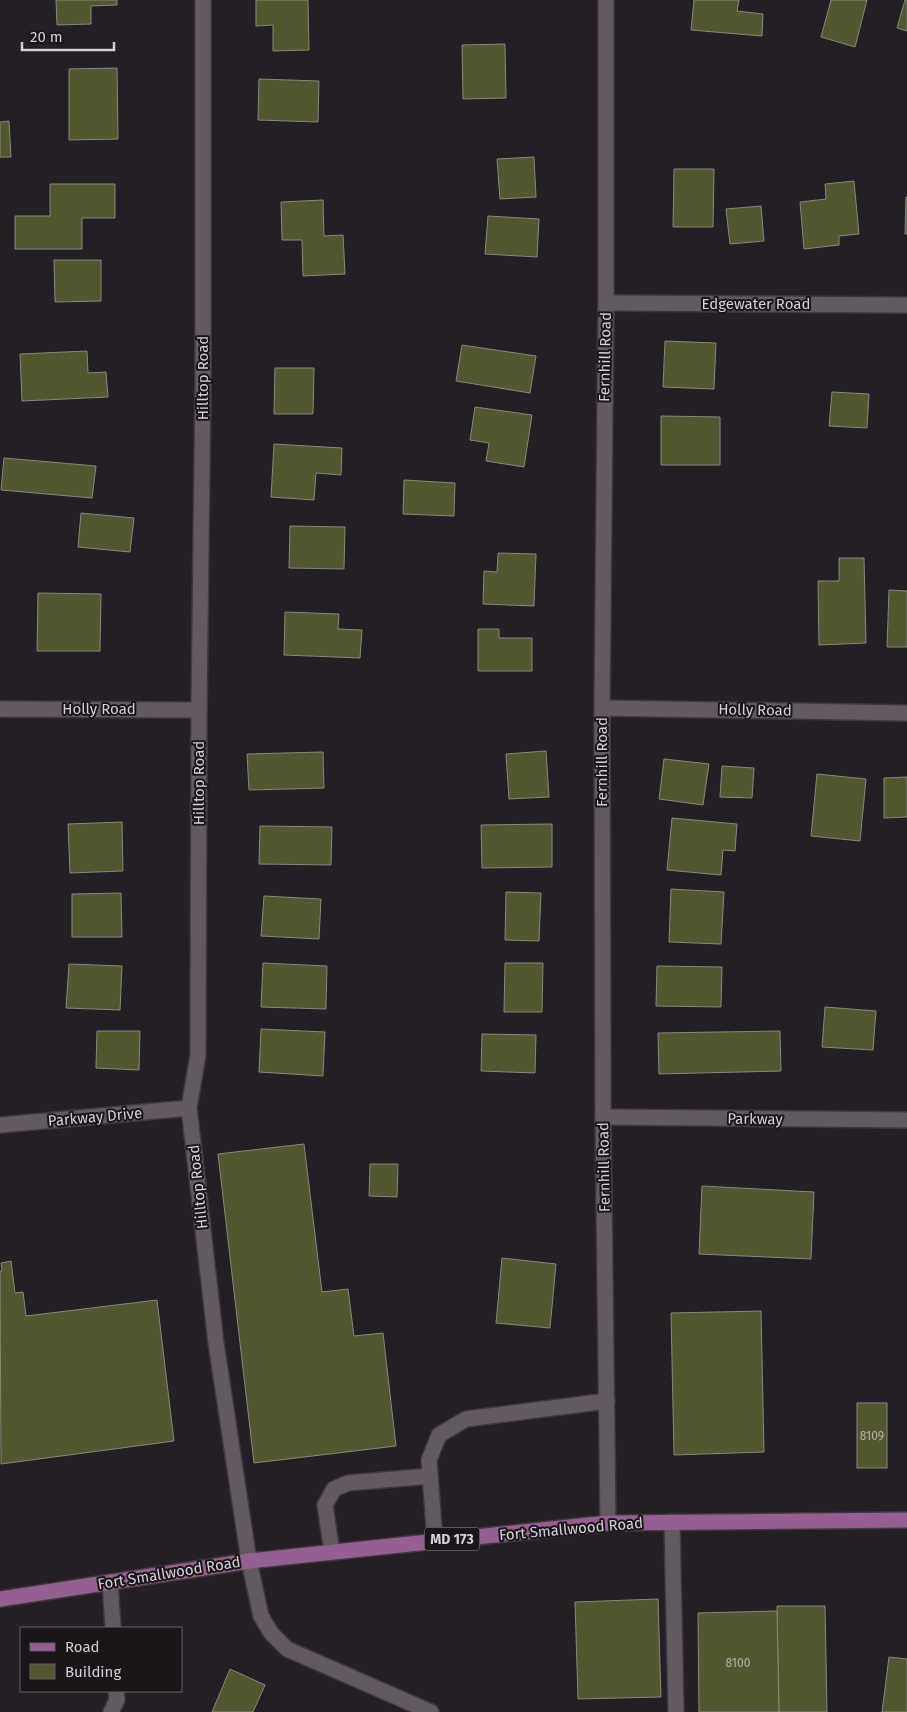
<svg xmlns="http://www.w3.org/2000/svg" width="907" height="1712" viewBox="0 0 907 1712" font-family="'Fira Sans',sans-serif">
  <style>
    .building { fill: #535730; stroke: #87887e }
    .lines { fill: none; stroke-linecap: round; stroke-linejoin: round }
    .service-casing { stroke: #3e383d; stroke-width: 18 }
    .minor-casing { stroke: #3e383d; stroke-width: 18 }
    .primary-casing { stroke: #3e383d; stroke-width: 18 }
    .service { stroke: #625961; stroke-width: 15 }
    .minor { stroke: #625961; stroke-width: 15 }
    .primary { stroke: #965f92; stroke-width: 15 }
    .labels { text-anchor: middle; dominant-baseline: central; stroke-width: 4; stroke-linejoin: round; paint-order: stroke }
    .number-label { font-size: 12px; fill: #b4b1ab }
    .shield { fill: #1b151a; stroke: #9c979c; stroke-width: 1 }
    .shield-label { font-size: 14px; font-weight: bold; fill: #d4cfd4 }
    .street-label { font-size: 15px; fill: #d4cfd4; stroke: #1b151a }
  </style>
  <rect width="100%" height="100%" fill="#251e24"/>
  <!-- building -->
  <g class="building">
    <path d="M56,0H117V5L91,6V24L57,25Z"/>
    <path d="M256,0H308L309,50L273,51V25L256,26Z"/>
    <path d="M694,0H739L737,11L763,14L762,36L691,30Z"/>
    <path d="M831,0H867L855,47L821,37Z"/>
    <path d="M905,0H907V31L897,28Z"/>
    <path d="M505,44L506,98L463,99L462,45Z"/>
    <path d="M117,68L118,139L69,140V69Z"/>
    <path d="M259,79L319,81L318,122L258,120Z"/>
    <path d="M9,121L11,157H0V122Z"/>
    <path d="M534,157L536,197L500,199L497,159Z"/>
    <path d="M674,169H714L713,227H673Z"/>
    <path d="M854,181L859,234L839,236V245L804,249L800,202L826,199L825,184Z"/>
    <path d="M50,184H115V218H82V249H15V216H50Z"/>
    <path d="M906,197H907V234H905Z"/>
    <path d="M323,200L324,236L343,235L345,274L303,276L302,240H282L281,202Z"/>
    <path d="M761,206L764,241L730,244L726,209Z"/>
    <path d="M488,216L539,219L537,257L485,254Z"/>
    <path d="M54,260H101V301L55,302Z"/>
    <path d="M665,341L716,343L714,389L663,387Z"/>
    <path d="M462,345L536,356L530,393L456,381Z"/>
    <path d="M87,351L88,373L106,372L108,397L22,401L20,354Z"/>
    <path d="M275,368H314L313,414H274Z"/>
    <path d="M832,392L869,394L867,428L829,426Z"/>
    <path d="M475,407L532,415L524,467L486,461L489,443L470,440Z"/>
    <path d="M661,416L720,417V465H661Z"/>
    <path d="M274,444L342,448L341,475L316,473L314,500L271,497Z"/>
    <path d="M4,458L96,466L92,498L1,490Z"/>
    <path d="M404,480L455,483L454,516L403,514Z"/>
    <path d="M81,513L134,518L130,552L78,547Z"/>
    <path d="M290,526L345,527L344,569L289,568Z"/>
    <path d="M498,553L536,554L534,606L483,604L484,571L497,572Z"/>
    <path d="M839,558H864L866,643L819,645L818,581H839Z"/>
    <path d="M889,590L907,591V647H887Z"/>
    <path d="M38,593L101,594L100,651H37Z"/>
    <path d="M285,612L339,614L338,629L362,630L360,658L284,655Z"/>
    <path d="M478,629H499V638H532V671H478Z"/>
    <path d="M546,751L549,797L509,799L506,754Z"/>
    <path d="M323,752L324,788L249,790L247,754Z"/>
    <path d="M664,759L709,764L703,805L659,799Z"/>
    <path d="M722,766L754,768L752,798L720,797Z"/>
    <path d="M817,774L866,779L860,841L811,836Z"/>
    <path d="M907,777V817L884,818V778Z"/>
    <path d="M672,818L737,824L735,851L723,850L721,875L667,870Z"/>
    <path d="M122,822L123,871L70,873L68,824Z"/>
    <path d="M552,824V867L482,868L481,825Z"/>
    <path d="M260,826L332,827L331,865L259,864Z"/>
    <path d="M671,889L724,892L721,944L669,942Z"/>
    <path d="M506,892L541,893L539,941L505,940Z"/>
    <path d="M121,893L122,937H72V894Z"/>
    <path d="M264,896L321,899L319,939L261,936Z"/>
    <path d="M263,963L327,966L326,1009L261,1007Z"/>
    <path d="M505,963H543L542,1012H504Z"/>
    <path d="M69,964L122,966L120,1010L66,1008Z"/>
    <path d="M657,966L722,967L721,1007L656,1006Z"/>
    <path d="M825,1007L876,1011L873,1050L822,1047Z"/>
    <path d="M261,1029L325,1032L323,1076L259,1072Z"/>
    <path d="M97,1031H140L139,1070L96,1068Z"/>
    <path d="M780,1031L781,1071L659,1074L658,1033Z"/>
    <path d="M482,1034L536,1035L535,1073L481,1071Z"/>
    <path d="M304,1144L322,1292L348,1289L354,1336L383,1333L396,1446L254,1463L218,1154Z"/>
    <path d="M370,1164H398L397,1197L369,1196Z"/>
    <path d="M702,1186L814,1192L811,1259L699,1254Z"/>
    <path d="M502,1258L556,1264L550,1328L496,1323Z"/>
    <path d="M11,1261L15,1293L23,1292L26,1316L157,1300L174,1441L1,1464L0,1271H2L1,1263Z"/>
    <path d="M761,1311L764,1452L674,1455L671,1313Z"/>
    <rect x="857" y="1403" width="30" height="65"/>
    <path d="M658,1599L661,1697L578,1699L575,1602Z"/>
    <path d="M777,1606H825L827,1712H779Z"/>
    <path d="M777,1611L779,1712H699L698,1613Z"/>
    <path d="M889,1657L907,1659V1712H882Z"/>
    <path d="M230,1669L265,1685L253,1712H212Z"/>
  </g>
  <g class="lines">
    <defs>
      <g id="service">
        <path d="M0,1125L189,1108"/>
        <path d="M672,1522L676,1712"/>
        <path d="M435,1541L429,1460L439,1435L466,1419L607,1401"/>
        <path d="M332,1552L325,1505L334,1489L348,1483L430,1476"/>
        <path d="M110,1582L113,1628"/>
        <path d="M111,1712L117,1700L116,1691"/>
      </g>
      <g id="minor">
        <path d="M203,0V382L199,710L198,1055L189,1108L216,1343L249,1561L261,1616L271,1633L287,1649L431,1712"/>
        <path d="M606,0V303L602,708L603,1117L608,1523"/>
        <path d="M606,303L907,305"/>
        <path d="M602,708L907,713"/>
        <path d="M0,709L199,710"/>
        <path d="M603,1117L907,1120"/>
      </g>
      <path id="primary" d="M0,1599L249,1561L608,1523L907,1520"/>
    </defs>
    <!-- service casing -->
    <use href="#service" class="service-casing"/>
    <!-- minor casing -->
    <use href="#minor" class="minor-casing"/>
    <!-- primary casing -->
    <use href="#primary" class="primary-casing"/>
    <!-- service -->
    <use href="#service" class="service"/>
    <!-- minor -->
    <use href="#minor" class="minor"/>
    <!-- primary -->
    <use href="#primary" class="primary"/>
  </g>
  <g class="labels">
    <!-- number labels -->
    <g class="number-label">
      <text x="872" y="1436">8109</text>
      <text x="738" y="1663">8100</text>
    </g>
    <!-- shield labels -->
    <rect class="shield" x="424.5" y="1527.5" width="55" height="23" rx="4"/>
    <g class="shield-label">
      <text x="452" y="1539">MD 173</text>
    </g>
    <!-- street labels -->
    <g class="street-label">
      <text x="756" y="304">Edgewater Road</text>
      <text transform="translate(605 357) rotate(-89)">Fernhill Road</text>
      <text transform="translate(203 378) rotate(-90)">Hilltop Road</text>
      <text x="99" y="709">Holly Road</text>
      <text transform="translate(755 710) rotate(1)">Holly Road</text>
      <text transform="translate(602 762) rotate(-90)">Fernhill Road</text>
      <text transform="translate(199 783) rotate(-90)">Hilltop Road</text>
      <text transform="translate(95 1117) rotate(-5)">Parkway Drive</text>
      <text transform="translate(755 1119) rotate(1)">Parkway</text>
      <text transform="translate(604 1167) rotate(-91)">Fernhill Road</text>
      <text transform="translate(198 1187) rotate(-96)">Hilltop Road</text>
      <text transform="translate(571 1529) rotate(-5)">Fort Smallwood Road</text>
      <text transform="translate(169 1573) rotate(-9)">Fort Smallwood Road</text>
    </g>
  </g>
  <!-- legend -->
  <rect x="20" y="1627" width="162" height="65" fill="#1b151a" stroke="#655f64"/>
  <rect x="30" y="1643" width="25" height="8" fill="#965f92" stroke="#655f64"/>
  <text x="65" y="1652" font-size="15" fill="#d4cfd4">Road</text>
  <rect x="30" y="1664" width="25" height="15" fill="#535730" stroke="#655f64"/>
  <text x="65" y="1677" font-size="15" fill="#d4cfd4">Building</text>
  <!-- scale -->
  <path d="M22 42v8h92v-8" fill="none" stroke="#d4cfd4" stroke-width="2.5"/>
  <text x="30" y="42" font-size="15" fill="#d4cfd4" stroke="#1b151a" stroke-width="4" paint-order="stroke">20 m</text>
</svg>
